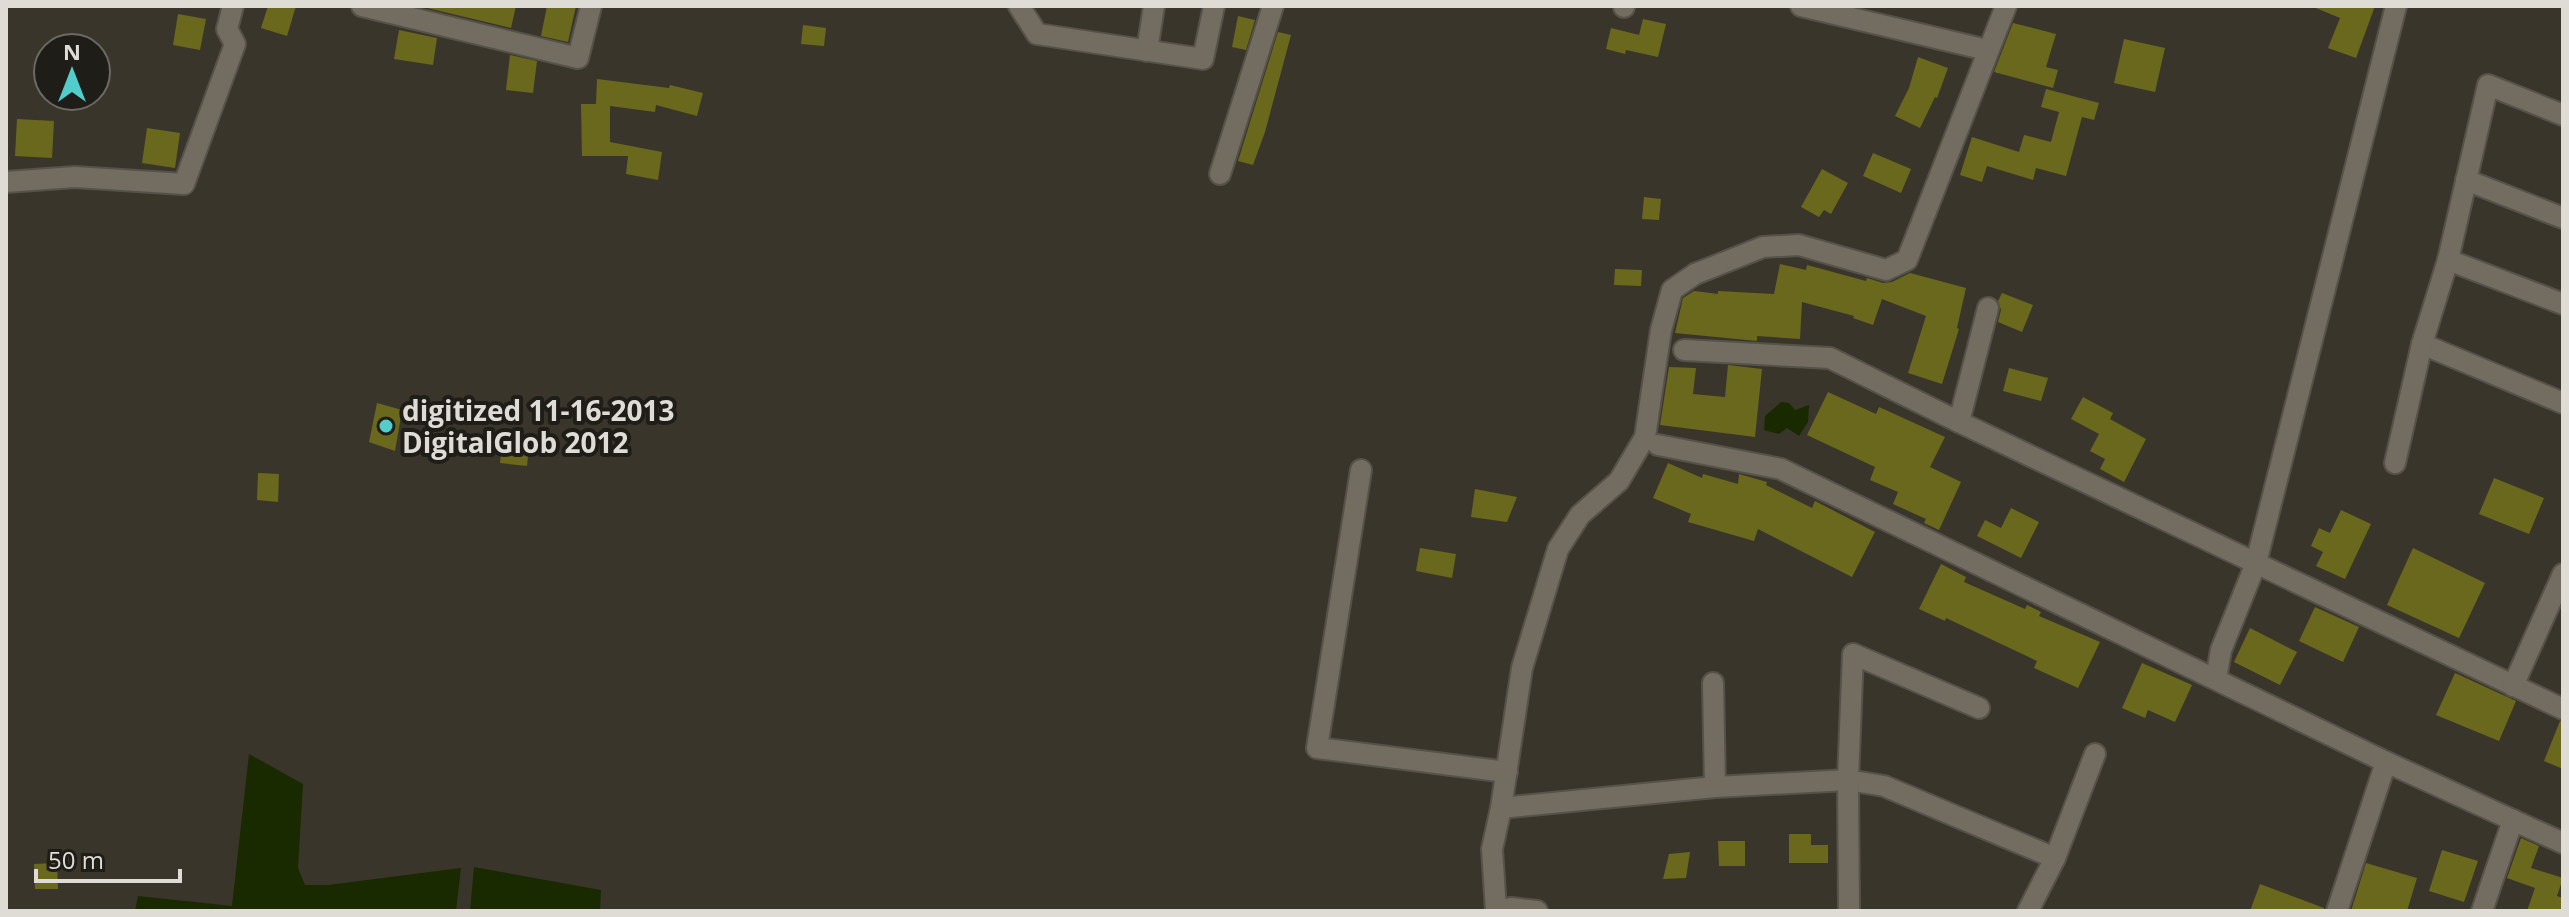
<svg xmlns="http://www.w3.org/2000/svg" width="2569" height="917" viewBox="0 0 2569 917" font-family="'Open Sans',sans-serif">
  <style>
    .water { fill: #192a00 }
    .building { fill: #6a681d }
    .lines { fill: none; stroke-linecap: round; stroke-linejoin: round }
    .street-casing { stroke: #565249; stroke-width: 24 }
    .street { stroke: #726c61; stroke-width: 20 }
    .poi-dot { fill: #52cdcc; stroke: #1f1d18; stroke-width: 3 }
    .labels { text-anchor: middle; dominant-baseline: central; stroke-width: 8; stroke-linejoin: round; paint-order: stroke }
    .poi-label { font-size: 28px; font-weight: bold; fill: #dfdcd5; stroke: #1f1d18; text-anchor: start }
  </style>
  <rect width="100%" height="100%" fill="#3a352b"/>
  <!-- water -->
  <g class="water">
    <path d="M1781,402L1789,403L1795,410L1809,405L1808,422L1799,436L1787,428L1779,434L1764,430L1765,416Z"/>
    <path d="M249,754L303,784L298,868L305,885H328L461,868L456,911H135L138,896L232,906Z"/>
    <path d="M474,867L601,890L600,911H470Z"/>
  </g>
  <!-- building -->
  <g class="building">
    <path d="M268,6H296L287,36L261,28Z"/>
    <path d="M419,6H516L511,28Z"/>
    <path d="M547,6H576L568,42L541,36Z"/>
    <path d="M2311,6H2375L2356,58L2328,48L2340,18Z"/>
    <path d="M178,14L206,19L200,50L173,45Z"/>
    <path d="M1238,16L1255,20L1246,50L1232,47Z"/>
    <path d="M1643,19L1666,24L1658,57L1626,50L1625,54L1606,49L1611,28L1639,35Z"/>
    <path d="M2013,23L2056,34L2046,67L2058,70L2053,88L1994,72Z"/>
    <path d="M803,25L826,28L824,46L801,44Z"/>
    <path d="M399,30L437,38L433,65L394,59Z"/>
    <path d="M1278,32L1291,35L1265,132L1253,165L1238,161Z"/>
    <path d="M2124,39L2165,48L2155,92L2114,83Z"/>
    <path d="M510,55L537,61L533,93L506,90Z"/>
    <path d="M1918,57L1948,68L1937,98L1935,97L1920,128L1895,116L1909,88Z"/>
    <path d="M597,79L669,88L670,85L703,93L697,116L656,105L655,112L610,106V142L662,152L658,180L626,174L628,156H582L581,104H596Z"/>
    <path d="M2046,89L2099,103L2094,120L2082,117L2066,176L2036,168L2033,180L1987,166L1982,182L1960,175L1972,137L2019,152L2024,135L2051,142L2059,112L2041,107Z"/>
    <path d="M17,119L54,121L52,158L15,156Z"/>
    <path d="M147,128L180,133L175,168L142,163Z"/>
    <path d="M1873,153L1911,169L1901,193L1863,176Z"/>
    <path d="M1822,169L1848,183L1831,214L1824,210L1819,217L1801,207Z"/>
    <path d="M1644,197L1661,199L1659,220L1642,219Z"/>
    <path d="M1780,264L1806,270L1807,265L1866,281L1867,278L1883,283L1892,282L1910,273L1966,288L1957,328L1959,329L1942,384L1908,373L1926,316L1882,299L1873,325L1853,318L1854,316L1802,302L1800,339L1757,336V341L1675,333L1683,298L1694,291L1718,294V291L1774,294Z"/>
    <path d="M1615,269L1642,270L1641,286L1614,285Z"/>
    <path d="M2002,293L2033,305L2022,332L1998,322L2001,310L1998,301Z"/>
    <path d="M1728,365L1762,369L1755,437L1660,425L1669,367L1696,368L1693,394L1725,397Z"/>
    <path d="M2009,368L2048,378L2041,401L2003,391Z"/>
    <path d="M1828,392L1876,414L1879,407L1945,437L1930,467L1961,482L1939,530L1924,523L1926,519L1893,504L1898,492L1870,480L1875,467L1807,435Z"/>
    <path d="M2083,397L2113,413L2110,419L2146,439L2124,482L2100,469L2105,459L2090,451L2099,434L2071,419Z"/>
    <path d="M377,403L402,410L395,451L369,442Z"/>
    <path d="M502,444L529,447L527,466L500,463Z"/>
    <path d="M1668,463L1702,478L1703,474L1738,484L1739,474L1767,482L1766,485L1812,508L1815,501L1875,532L1852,577L1758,529L1754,541L1688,522L1691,514L1653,498Z"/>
    <path d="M258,473L279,474L278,502L257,500Z"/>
    <path d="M2494,478L2544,498L2529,534L2479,514Z"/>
    <path d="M1475,489L1517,497L1507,522L1471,517Z"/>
    <path d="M2011,508L2039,522L2021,558L1977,536L1985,520L2001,528Z"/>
    <path d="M2341,510L2371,524L2345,579L2316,566L2323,552L2311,546L2319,528L2330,533Z"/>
    <path d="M1420,548L1456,554L1452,578L1416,571Z"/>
    <path d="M2413,548L2485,583L2459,638L2387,605Z"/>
    <path d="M1941,564L1966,577L1964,582L2025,609L2027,605L2041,612L2039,616L2100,642L2078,688L2034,668L2037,661L1946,618L1945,621L1919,609Z"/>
    <path d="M2315,607L2359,627L2343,662L2299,641Z"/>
    <path d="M2250,628L2297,652L2280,685L2234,662Z"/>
    <path d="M2142,663L2192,685L2175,722L2148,710L2145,718L2122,708Z"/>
    <path d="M2455,673L2516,701L2499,741L2436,715Z"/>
    <path d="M2560,721L2563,722V769L2544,761Z"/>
    <path d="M1789,834H1811V845H1828V863H1789Z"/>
    <path d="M2521,838L2539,846L2531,868L2563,878L2557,896L2563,898V911H2527L2535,888L2507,878Z"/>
    <path d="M1718,841H1745V866H1719Z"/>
    <path d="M2442,850L2478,861L2464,902L2429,891Z"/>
    <path d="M1690,852L1686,878L1663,879L1669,854Z"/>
    <path d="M57,863L58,889H35L34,864Z"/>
    <path d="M2366,863L2417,878L2407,911H2351Z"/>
    <path d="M2260,884L2324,908V911H2250Z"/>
  </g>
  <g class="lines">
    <defs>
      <g id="street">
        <path d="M362,6L578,58L591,6"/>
        <path d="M1019,6L1037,34L1203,59L1214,6"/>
        <path d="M1801,6L1987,50"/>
        <path d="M1624,7V6"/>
        <path d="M1147,51L1154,6"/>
        <path d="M1220,174L1273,6"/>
        <path d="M2466,180L2563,218"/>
        <path d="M6,182L75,177L184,184L235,44L227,29L233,6"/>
        <path d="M2448,260L2563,304"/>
        <path d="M2422,344L2563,403"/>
        <path d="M1684,350L1830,358L1959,422L2563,709"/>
        <path d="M1959,422L1988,308"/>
        <path d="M1658,445L1781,469L2386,762L2563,843"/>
        <path d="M2395,463L2422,344L2448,260L2488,85L2563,115"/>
        <path d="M1361,470L1317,748L1507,772"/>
        <path d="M2216,679L2221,650L2256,563L2396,6"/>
        <path d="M1713,683L1715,787"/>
        <path d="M2513,686L2563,574"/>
        <path d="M1501,808L1715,787L1848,780L1884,786L2055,858"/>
        <path d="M1537,911L1511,908L1496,911L1492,849L1501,808L1522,668L1558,549L1580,515L1619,481L1645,437L1661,330L1672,290L1695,274L1763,247L1799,245L1886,270L1907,260L2006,6"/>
        <path d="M1849,911L1848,780L1853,654L1979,708"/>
        <path d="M2028,911L2055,858L2095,754"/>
        <path d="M2337,911L2386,762"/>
        <path d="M2482,911L2513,820"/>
      </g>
    </defs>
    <!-- street casing -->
    <use href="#street" class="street-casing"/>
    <!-- street -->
    <use href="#street" class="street"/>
  </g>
  <!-- markers -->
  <circle class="poi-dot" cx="386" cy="426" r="8"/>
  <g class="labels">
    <!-- poi labels -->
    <g class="poi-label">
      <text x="402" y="410">digitized 11-16-2013<tspan x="402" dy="32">DigitalGlob 2012</tspan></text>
    </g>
  </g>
  <!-- border -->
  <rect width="2569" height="917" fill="none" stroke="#dfdcd5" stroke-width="16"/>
  <!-- north arrow -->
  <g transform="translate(72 72)"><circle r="38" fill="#1f1d18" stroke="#6c6964" stroke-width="2"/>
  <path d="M0-6L14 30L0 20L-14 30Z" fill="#52cdcc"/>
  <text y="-12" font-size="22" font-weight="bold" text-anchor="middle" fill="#dfdcd5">N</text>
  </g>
  <!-- scale -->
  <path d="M36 869v12h144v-12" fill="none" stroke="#dfdcd5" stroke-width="4"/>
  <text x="48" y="869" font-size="24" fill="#dfdcd5" stroke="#1f1d18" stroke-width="6" paint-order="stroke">50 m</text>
</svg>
